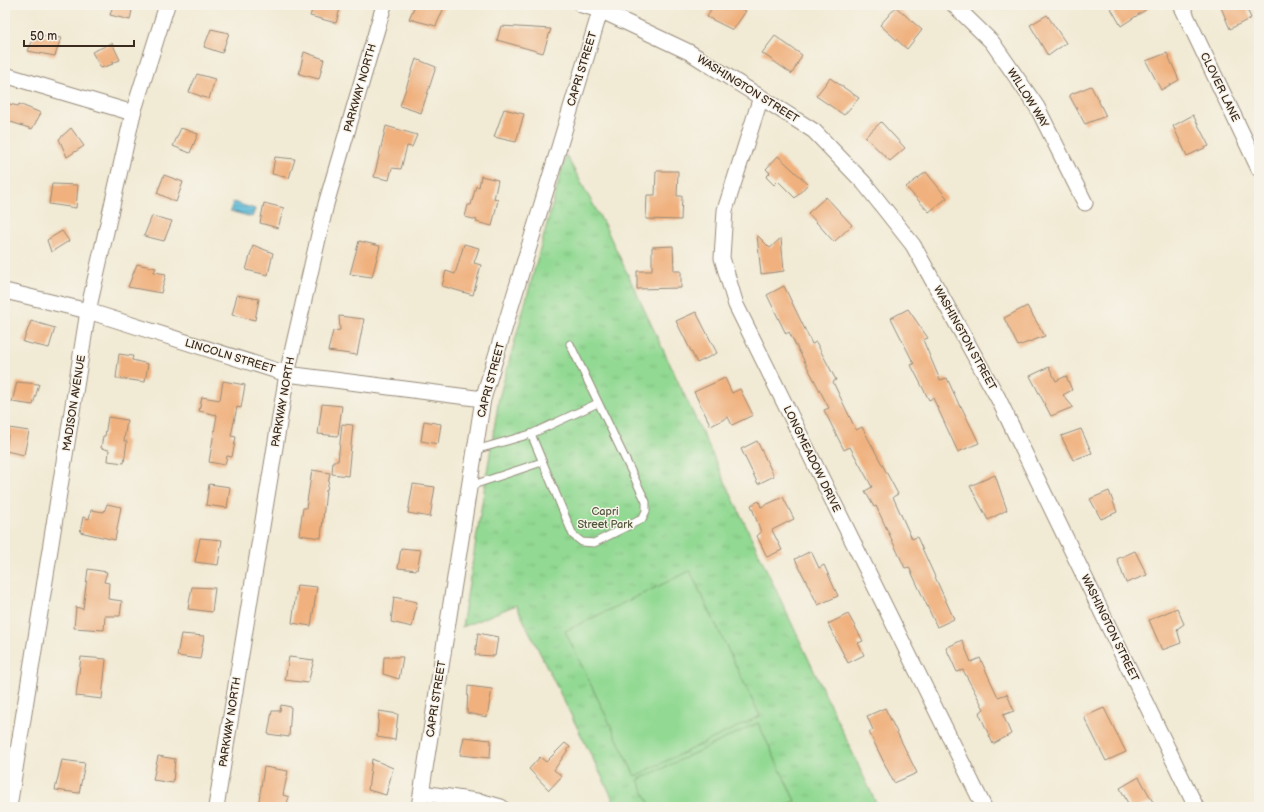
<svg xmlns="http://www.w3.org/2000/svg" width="1264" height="812" viewBox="0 0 1264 812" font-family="'Balsamiq Sans',sans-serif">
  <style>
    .grass { fill: url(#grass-tufts); stroke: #668258 }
    .pitch { fill: #92d993; stroke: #668258 }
    .water { fill: url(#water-rules); stroke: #4c737c }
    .building { fill: #f0b17e }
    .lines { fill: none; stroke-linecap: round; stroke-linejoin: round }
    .service-casing { stroke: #968a79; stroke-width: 9 }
    .minor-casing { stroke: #968a79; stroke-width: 17 }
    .service { stroke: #fff; stroke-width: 7 }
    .minor { stroke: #fff; stroke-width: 15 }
    .labels { text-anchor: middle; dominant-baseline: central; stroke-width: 3; stroke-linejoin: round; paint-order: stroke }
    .street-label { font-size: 11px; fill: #3b2a1e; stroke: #f7f3e8 }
    .park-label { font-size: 11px; fill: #51563b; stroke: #f7f3e8 }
  </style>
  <defs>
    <pattern id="grass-tufts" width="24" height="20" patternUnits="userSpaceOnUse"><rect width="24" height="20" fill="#92d993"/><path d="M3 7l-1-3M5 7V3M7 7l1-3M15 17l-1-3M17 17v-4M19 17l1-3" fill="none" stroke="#7fba7e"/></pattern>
    <pattern id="water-rules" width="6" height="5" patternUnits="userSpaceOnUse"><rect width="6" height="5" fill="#5cbcda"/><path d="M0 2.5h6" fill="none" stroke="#4d99b0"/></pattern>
  </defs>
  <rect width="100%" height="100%" fill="#f7f3e8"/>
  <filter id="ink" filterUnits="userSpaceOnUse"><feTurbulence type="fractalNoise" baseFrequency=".025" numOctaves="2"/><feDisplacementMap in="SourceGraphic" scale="8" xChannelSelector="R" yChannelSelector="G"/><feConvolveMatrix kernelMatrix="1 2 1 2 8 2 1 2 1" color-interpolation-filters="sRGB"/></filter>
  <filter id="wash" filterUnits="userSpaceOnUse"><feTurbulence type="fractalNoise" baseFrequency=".012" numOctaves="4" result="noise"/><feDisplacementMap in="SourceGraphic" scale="16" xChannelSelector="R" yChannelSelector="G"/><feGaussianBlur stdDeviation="0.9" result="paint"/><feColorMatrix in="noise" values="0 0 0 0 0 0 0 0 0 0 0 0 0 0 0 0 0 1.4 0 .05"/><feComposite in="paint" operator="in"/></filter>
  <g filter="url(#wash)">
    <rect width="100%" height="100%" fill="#f1ead4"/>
    <!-- grass -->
    <path class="grass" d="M566,155L605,226L878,807H617L516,605L462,627L499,398Z"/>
    <!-- pitch -->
    <g class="pitch">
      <path d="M690,571L760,716L635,776L565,631Z"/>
      <path d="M758,723L795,801L782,807H651L638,780Z"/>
    </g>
    <!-- water -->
    <path class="water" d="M233,202L255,209L252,217L230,211Z"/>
    <g id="blocks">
      <!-- building -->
      <g class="building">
        <path d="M113,5H133L130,20L110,15Z"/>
        <path d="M314,5H341L336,23L310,16Z"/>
        <path d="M415,5H445L436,26L409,19Z"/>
        <path d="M713,5H733L746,11L733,30L707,17Z"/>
        <path d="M1109,5H1153L1121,26Z"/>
        <path d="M1220,5H1245L1251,18L1230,29Z"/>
        <path d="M896,7L922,30L907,49L880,25Z"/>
        <path d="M1047,15L1066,43L1048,56L1030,25Z"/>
        <path d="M501,26L551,29L543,53L497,40Z"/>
        <path d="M211,29L229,33L222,53L204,47Z"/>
        <path d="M35,35L61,38L55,56L28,51Z"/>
        <path d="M775,36L802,55L792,74L762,53Z"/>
        <path d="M112,43L120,60L112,63L113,64L101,68L92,52Z"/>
        <path d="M304,52L324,59L319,79L299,74Z"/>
        <path d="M1167,53L1179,80L1161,90L1146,61Z"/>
        <path d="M416,59L436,67L421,113L400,106Z"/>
        <path d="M197,74L215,79L209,99L189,92Z"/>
        <path d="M830,78L859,98L844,115L816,96Z"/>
        <path d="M1091,86L1106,116L1085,124L1069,95Z"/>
        <path d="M5,103L18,106L19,104L41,113L32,129L5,120Z"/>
        <path d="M504,109L524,114L516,142L494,137Z"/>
        <path d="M1193,115L1209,146L1187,156L1173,126Z"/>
        <path d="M881,122L905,148L890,161L865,137Z"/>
        <path d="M386,126L417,135L412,147L407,146L401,169L392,168L389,180L374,177Z"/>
        <path d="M71,128L84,146L67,157L59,139Z"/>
        <path d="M181,128L198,134L190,153L173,146Z"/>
        <path d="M778,156L808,184L795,198L778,181L774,185L766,177L770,173L766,169Z"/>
        <path d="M275,157L295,159L289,178L272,174Z"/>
        <path d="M656,171H678L677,196H682L681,220L646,219L647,195H655Z"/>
        <path d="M926,172L947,198L929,212L906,187Z"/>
        <path d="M164,175L183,182L176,202L157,193Z"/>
        <path d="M481,176L498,180L494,199L498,200L492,226L476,222L477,220L465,217L468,205H471L476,186L479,187Z"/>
        <path d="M52,184L78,185L76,208L49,204Z"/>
        <path d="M826,197L852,225L834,242L808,213Z"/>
        <path d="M264,203L284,208L278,228L260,223Z"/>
        <path d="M152,216L172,221L164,241L144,236Z"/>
        <path d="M62,231L69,241L51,252L47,240Z"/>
        <path d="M757,235L770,248L781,238L784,271L761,274Z"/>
        <path d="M359,241L380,246L372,277L350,274Z"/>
        <path d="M464,244L479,248L474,263L481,265L473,295L442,286L446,271L455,274Z"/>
        <path d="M253,245L273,253L268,275L246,270Z"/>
        <path d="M673,246L674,271H681V288L637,289V271H652V247Z"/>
        <path d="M137,264L156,268L154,272L166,274L161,293L128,287Z"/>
        <path d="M784,286L812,344L816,342L836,380L833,382L856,430L862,427L898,494L893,497L912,539L917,537L954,619L937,627L909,567L905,568L876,506L874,507L865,491L872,487L850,447L844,450L824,410L829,408L789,332L786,334L767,295Z"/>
        <path d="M237,295L259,299L255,320L232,315Z"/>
        <path d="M1027,306L1045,336L1018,346L1004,318Z"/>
        <path d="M908,309L928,338L923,340L940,380L947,378L960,407L961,406L979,443L958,452L933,398L929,400L911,365L914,364L891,318Z"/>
        <path d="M696,312L717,353L697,363L676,321Z"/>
        <path d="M339,316L364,319L357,355L328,351L333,331L340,330Z"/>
        <path d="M31,321L55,328L49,348L23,342Z"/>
        <path d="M119,354L133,356L132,360L148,364L145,382L116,378Z"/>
        <path d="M1049,367L1056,381L1066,376L1072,390L1063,395L1073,407L1051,416L1030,376Z"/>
        <path d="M725,378L732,393L740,389L753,415L732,425L728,417L711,426L694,392Z"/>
        <path d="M223,381L245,385L241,408L237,407L231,436L236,437L232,457L227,456L225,465L209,462L217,415L199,411L202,397L220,400Z"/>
        <path d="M17,382L39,384L33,405L12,402Z"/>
        <path d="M322,404L342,406L338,436L318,434Z"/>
        <path d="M108,417L127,420L124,441H127L124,463L108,461L109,450L101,448L103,436H105Z"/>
        <path d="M424,421L441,424L438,444L421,441Z"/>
        <path d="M342,424L353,425L348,476L332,474L333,461H338Z"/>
        <path d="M9,428L29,431L24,455L6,451Z"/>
        <path d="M1081,429L1092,453L1073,460L1061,436Z"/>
        <path d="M757,441L774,476L758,484L741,449Z"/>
        <path d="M312,470L330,473L327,490H326L321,538L299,535L303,508H306Z"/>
        <path d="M995,475L1007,510L988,520L970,486Z"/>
        <path d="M209,484L230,487L227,508L206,505Z"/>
        <path d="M413,484L435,487L430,517L408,513Z"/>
        <path d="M1109,491L1117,512L1101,519L1090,499Z"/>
        <path d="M783,497L794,519L772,530L782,550L767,557L757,536L761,532L751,505L759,501L761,507Z"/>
        <path d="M107,504L121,507L115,540L80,532L83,517L89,519L91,510L104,512Z"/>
        <path d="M200,538L222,540L218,565L195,562Z"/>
        <path d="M401,548L421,550L417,570L398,568Z"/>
        <path d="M811,551L819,568L824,565L838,596L818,605L795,559Z"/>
        <path d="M1135,551L1147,575L1126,583L1117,559Z"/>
        <path d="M88,569L107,572L104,582L109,583L108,599L122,601L120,616H105L104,630L74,628L76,607L83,609Z"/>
        <path d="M297,585L317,587L311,626L292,623Z"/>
        <path d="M192,587L215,588L212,612L188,609Z"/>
        <path d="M394,597L417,602L412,627L391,622Z"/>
        <path d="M1177,608L1184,624L1177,629L1181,643L1162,650L1149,620Z"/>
        <path d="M848,614L863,641L858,643L864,655L848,663L828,624Z"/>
        <path d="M478,633L498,637L495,656L475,655Z"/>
        <path d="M181,634L204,636L200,659L177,656Z"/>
        <path d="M962,640L971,662L980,658L998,697L1007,694L1014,711L1003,715L1011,734L993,744L979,713L984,709L963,670L957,672L946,648Z"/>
        <path d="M81,657L106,659L102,699L76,696Z"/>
        <path d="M289,657L314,660L308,683L285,680Z"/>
        <path d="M384,657H403L399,679L383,674Z"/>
        <path d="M468,686L492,689L487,717L467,713Z"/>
        <path d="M281,705L291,707L289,737L268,734L272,711H280Z"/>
        <path d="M885,708L917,773L894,783L869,732L873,730L867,716Z"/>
        <path d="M1104,708L1126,752L1106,761L1084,717Z"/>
        <path d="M379,711L398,714L395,740L377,737Z"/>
        <path d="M464,737L491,740L490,758L460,755Z"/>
        <path d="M565,743L570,747L554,770L562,776L549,790L529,769L540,757L546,762Z"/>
        <path d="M158,756L175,759L173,783L153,780Z"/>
        <path d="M372,759L393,768L386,795L368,790Z"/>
        <path d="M62,760L85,763L79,793L55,790Z"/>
        <path d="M264,767L288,771L283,795L289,797L286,807H258Z"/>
        <path d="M1139,777L1153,802L1138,807H1130L1120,788Z"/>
      </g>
    </g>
  </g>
  <g filter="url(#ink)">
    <use href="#blocks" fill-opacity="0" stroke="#968a79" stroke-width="1"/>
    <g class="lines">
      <defs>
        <g id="service">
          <path d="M531,434L573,535L582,542L594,543L642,519L646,511V502L570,344"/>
          <path d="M475,450L531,434L598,403"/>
          <path d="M470,486L542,462"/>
        </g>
        <g id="minor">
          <path d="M582,5L600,10L689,52L814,131L864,183L913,245L998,398L1196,807"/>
          <path d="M954,5L992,42L1037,107L1085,203"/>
          <path d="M1181,5L1259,169"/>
          <path d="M5,75L133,113"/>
          <path d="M761,97L725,210L722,258L736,305L984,807"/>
          <path d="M5,291L88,311L287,374L483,399"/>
          <path d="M422,793L483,802L501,807"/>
          <path d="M9,807L88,311L133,113L167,5"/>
          <path d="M216,807L287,374L326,204L384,5"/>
          <path d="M419,807L483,399L602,5"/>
        </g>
      </defs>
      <!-- service casing -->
      <use href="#service" class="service-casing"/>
      <!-- minor casing -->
      <use href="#minor" class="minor-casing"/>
      <!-- service -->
      <use href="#service" class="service"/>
      <!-- minor -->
      <use href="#minor" class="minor"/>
    </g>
  </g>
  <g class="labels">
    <!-- street labels -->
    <g class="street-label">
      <text transform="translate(582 69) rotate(-73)">CAPRI STREET</text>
      <text transform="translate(1220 87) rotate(64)">CLOVER LANE</text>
      <text transform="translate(360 88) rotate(-74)">PARKWAY NORTH</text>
      <text transform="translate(748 89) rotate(32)">WASHINGTON STREET</text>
      <text transform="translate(1028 98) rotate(58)">WILLOW WAY</text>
      <text transform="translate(965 338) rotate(61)">WASHINGTON STREET</text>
      <text transform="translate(230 356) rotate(17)">LINCOLN STREET</text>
      <text transform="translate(491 380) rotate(-75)">CAPRI STREET</text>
      <text transform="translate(283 402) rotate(-80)">PARKWAY NORTH</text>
      <text transform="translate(74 403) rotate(-81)">MADISON AVENUE</text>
      <text transform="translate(812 459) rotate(64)">LONGMEADOW DRIVE</text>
      <text transform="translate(1110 628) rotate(64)">WASHINGTON STREET</text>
      <text transform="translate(436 699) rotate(-81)">CAPRI STREET</text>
      <text transform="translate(230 722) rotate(-81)">PARKWAY NORTH</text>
    </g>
    <!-- park labels -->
    <g class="park-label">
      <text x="605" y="511">Capri<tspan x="605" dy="13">Street Park</tspan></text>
    </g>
  </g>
  <!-- margin -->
  <rect width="1264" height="812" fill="none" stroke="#f7f3e8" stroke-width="20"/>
  <!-- scale -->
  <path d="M24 40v6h110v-6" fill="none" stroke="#3b2a1e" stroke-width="2"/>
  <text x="30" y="40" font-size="12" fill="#3b2a1e" stroke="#f7f3e8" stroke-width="3" paint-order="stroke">50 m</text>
</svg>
